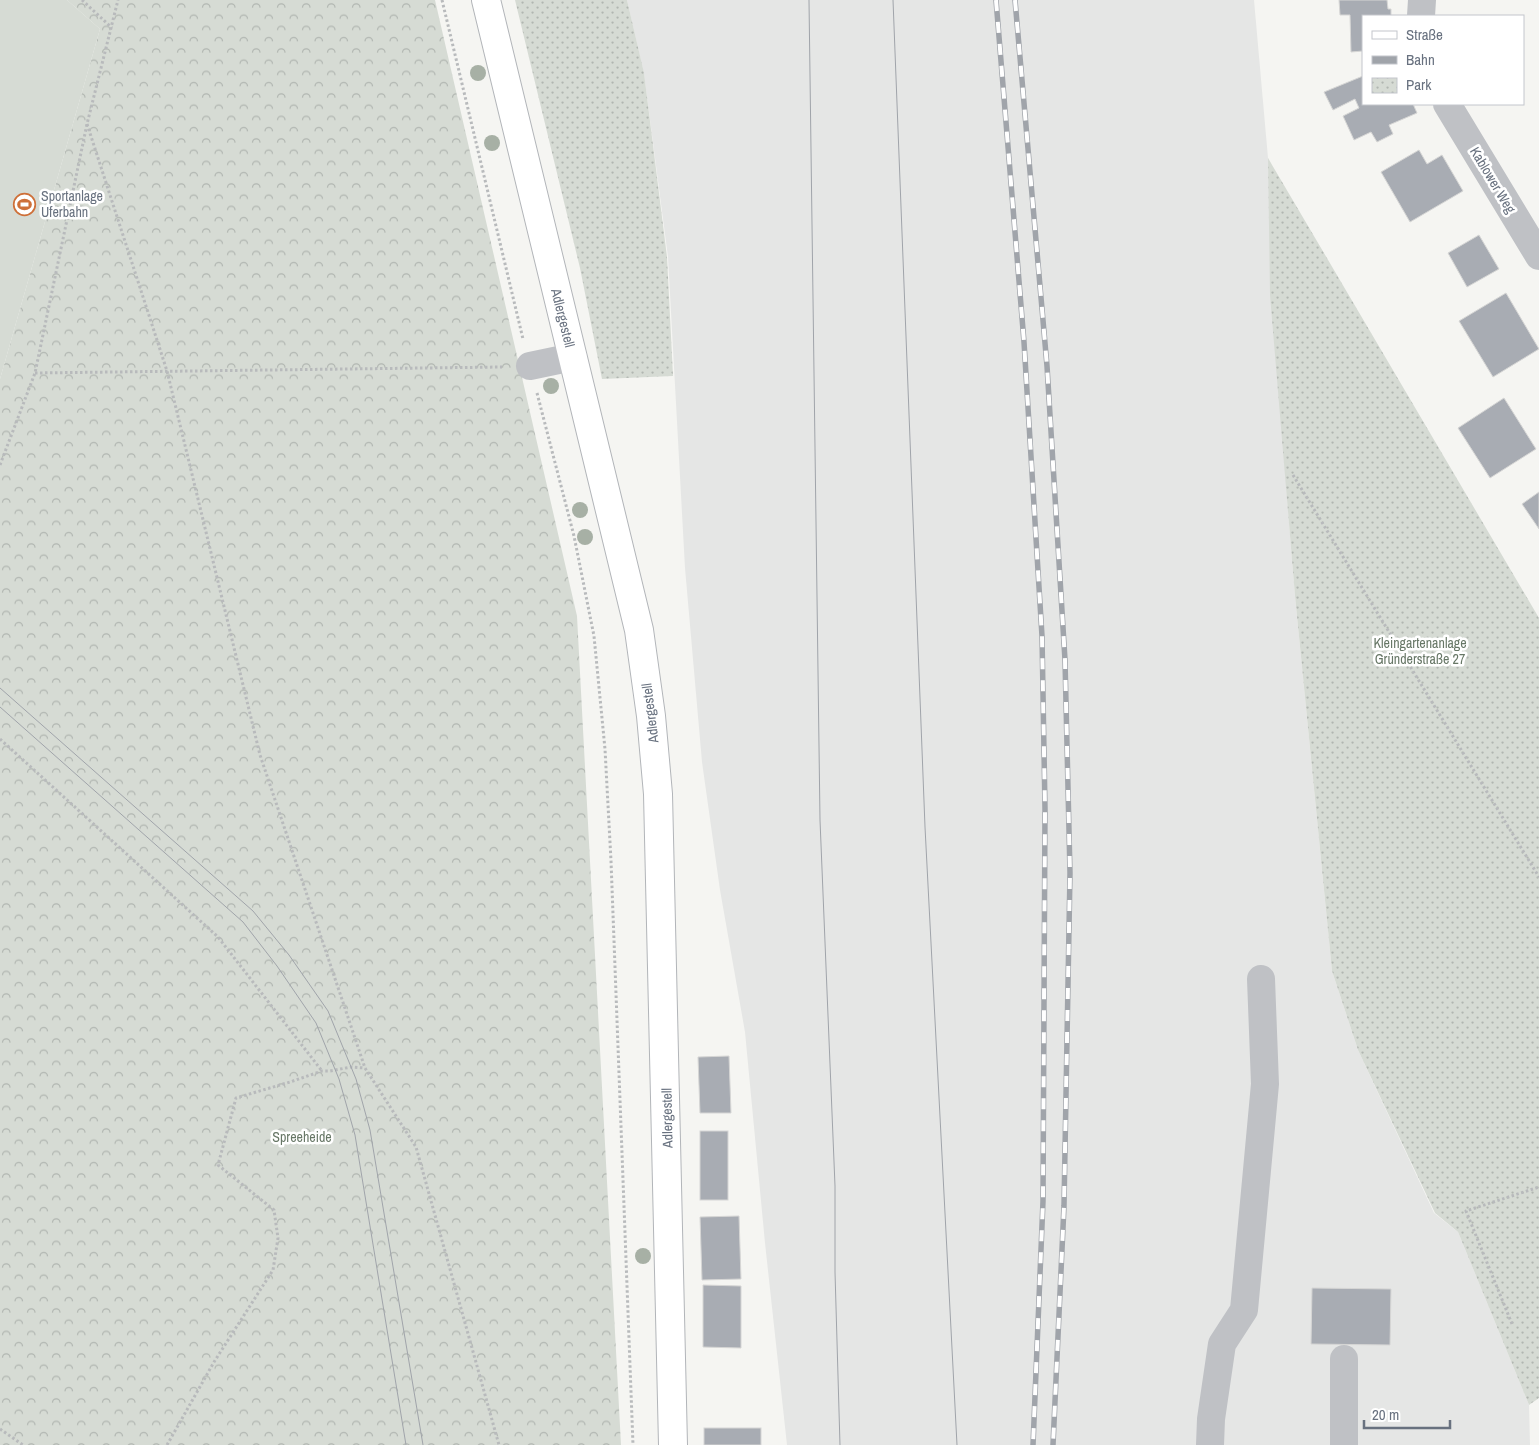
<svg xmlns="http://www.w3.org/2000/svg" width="1539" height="1445" viewBox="0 0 1539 1445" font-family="'Archivo Narrow',sans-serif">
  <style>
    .built { fill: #e5e6e5 }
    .forest { fill: url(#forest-crowns) }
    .park { fill: url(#park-dots) }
    .pitch { fill: #d6dbd4 }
    .building { fill: #a8acb3; stroke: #d6d6d5 }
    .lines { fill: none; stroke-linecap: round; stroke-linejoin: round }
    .major-casing { stroke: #b2b5b9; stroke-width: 30 }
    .path { stroke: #b8babc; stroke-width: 3; stroke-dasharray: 2.5 2.5; stroke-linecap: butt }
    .minor { stroke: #bfc1c5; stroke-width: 28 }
    .major { stroke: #fff; stroke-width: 28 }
    .tram { stroke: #a0a4aa; stroke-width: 1 }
    .rail-casing { stroke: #a0a4aa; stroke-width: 5.5 }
    .rail { stroke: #fff; stroke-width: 4; stroke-dasharray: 11; stroke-linecap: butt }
    .tree { fill: #a7b0a5 }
    .labels { text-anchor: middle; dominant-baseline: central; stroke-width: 5; stroke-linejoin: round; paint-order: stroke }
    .street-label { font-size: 14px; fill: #68717f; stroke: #fff }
    .poi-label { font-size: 14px; fill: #68717f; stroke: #fff; text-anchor: start }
    .park-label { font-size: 14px; fill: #677766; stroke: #fff }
  </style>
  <defs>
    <pattern id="forest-crowns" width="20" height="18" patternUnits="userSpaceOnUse" patternTransform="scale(1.25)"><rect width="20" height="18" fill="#d6dbd4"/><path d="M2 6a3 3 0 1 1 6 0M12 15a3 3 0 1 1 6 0" fill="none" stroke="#b1b6b1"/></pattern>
    <pattern id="park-dots" width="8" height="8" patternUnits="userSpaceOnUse" patternTransform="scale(1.25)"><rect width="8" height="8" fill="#d6dbd4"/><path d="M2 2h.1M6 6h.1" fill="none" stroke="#b1b6b1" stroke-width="1.8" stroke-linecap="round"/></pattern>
  </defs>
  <rect width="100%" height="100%" fill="#f5f5f2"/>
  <!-- built -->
  <path class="built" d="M627,0H1254L1268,158L1287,498L1295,596L1332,971L1358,1050L1434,1213L1458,1232L1529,1405L1530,1445H787L765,1243L745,1032L720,890L702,762L685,568L668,257L644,74Z"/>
  <!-- forest -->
  <path class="forest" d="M67,0H435L577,616L621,1445H0V379L100,29Z"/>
  <!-- park -->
  <g class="park">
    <path d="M515,0H627L644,73L667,257L673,376L602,379L580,268Z"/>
    <path d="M1268,158L1539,618V1398L1529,1405L1458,1232L1435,1213L1358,1050L1332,971L1295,596L1270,295Z"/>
  </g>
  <!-- pitch -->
  <path class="pitch" d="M0,0H67L100,29L0,379Z"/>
  <!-- building -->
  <g class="building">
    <path d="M1339,0H1387L1388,9H1391V16H1363V51L1351,52L1350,15H1340Z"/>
    <path d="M1363,76V104H1413L1417,113L1389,125L1393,134L1377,142L1371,132L1354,140L1343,116L1359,108L1355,99L1333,110L1324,92Z"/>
    <path d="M1419,150L1427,164L1442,155L1463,191L1410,222L1381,172Z"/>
    <path d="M1479,235L1499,269L1467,287L1448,253Z"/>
    <path d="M1506,293L1539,349L1493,377L1459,321Z"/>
    <path d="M1504,398L1536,449L1490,478L1458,428Z"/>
    <path d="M1539,492V529L1522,504Z"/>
    <path d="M729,1056L731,1113H700L698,1057Z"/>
    <rect x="700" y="1131" width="28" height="69"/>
    <path d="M739,1216L741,1279L702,1280L700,1217Z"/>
    <path d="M703,1285L741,1286V1348L703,1347Z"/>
    <path d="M1312,1288L1391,1289L1390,1345L1311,1344Z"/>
    <rect x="704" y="1428" width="57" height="17"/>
  </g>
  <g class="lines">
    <defs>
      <path id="major" d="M486,0L639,630L651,716L658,794L673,1445"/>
    </defs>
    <!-- major casing -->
    <use href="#major" class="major-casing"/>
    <!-- path -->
    <g class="path">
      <path d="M82,0L112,28"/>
      <path d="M442,0L523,339"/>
      <path d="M87,124L167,371L260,755L365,1068L416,1147L499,1445"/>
      <path d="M35,373L502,367"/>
      <path d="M537,393L574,536L594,636L605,749L611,861L633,1445"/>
      <path d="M0,465L35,373L87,124L118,0"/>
      <path d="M1293,475L1539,877"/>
      <path d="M0,739L218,937L322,1071"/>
      <path d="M1512,1324L1466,1211L1539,1187"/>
      <path d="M0,1429L23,1445"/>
      <path d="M167,1445L214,1362L273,1270L278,1238L274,1210L218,1165L236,1098L290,1082L322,1071H330L351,1067L365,1068"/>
    </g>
    <!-- minor -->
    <g class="minor">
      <path d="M1421,16L1422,0"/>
      <path d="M1447,104L1539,256"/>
      <path d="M530,366L573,357"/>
      <path d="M1344,1359V1445"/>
      <path d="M1210,1445L1211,1419L1222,1344L1244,1310L1265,1084L1261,979"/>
    </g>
    <!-- major -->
    <use href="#major" class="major"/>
    <!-- tram -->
    <g class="tram">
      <path d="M809,0L820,820L835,1186V1272L840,1445"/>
      <path d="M893,0L925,827L957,1445"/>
      <path d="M0,688L253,911L289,955L328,1011L356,1079L370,1130L423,1445"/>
      <path d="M0,707L243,922L277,966L316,1023L339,1079L355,1135L406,1445"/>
    </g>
    <defs>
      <g id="rail">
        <path d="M996,0L1024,342L1042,636L1045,809L1043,1201L1033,1445"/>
        <path d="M1015,0L1047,366L1065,660L1070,873L1064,1206L1053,1445"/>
      </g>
    </defs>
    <!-- rail casing -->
    <use href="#rail" class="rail-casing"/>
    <!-- rail -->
    <use href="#rail" class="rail"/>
  </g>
  <!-- trees -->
  <g class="tree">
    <circle cx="478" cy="73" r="8"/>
    <circle cx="492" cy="143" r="8"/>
    <circle cx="551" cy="386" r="8"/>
    <circle cx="580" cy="510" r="8"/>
    <circle cx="585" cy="537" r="8"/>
    <circle cx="643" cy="1256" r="8"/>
  </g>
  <!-- icons -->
  <defs>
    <symbol id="stadium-ring" viewBox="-11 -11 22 22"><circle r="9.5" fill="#fff" stroke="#ce7039" stroke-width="1.5"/><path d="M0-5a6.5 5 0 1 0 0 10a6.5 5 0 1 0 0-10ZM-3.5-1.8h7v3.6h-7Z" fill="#ce7039"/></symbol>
  </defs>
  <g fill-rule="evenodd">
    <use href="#stadium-ring" x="12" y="192" width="25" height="25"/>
  </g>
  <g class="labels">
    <!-- street labels -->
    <g class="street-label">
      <text transform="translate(1493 180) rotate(59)">Kablower Weg</text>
      <text transform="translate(563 318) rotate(76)">Adlergestell</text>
      <text transform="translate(650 713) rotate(-97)">Adlergestell</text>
      <text transform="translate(667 1118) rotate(-91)">Adlergestell</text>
    </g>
    <!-- poi labels -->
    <g class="poi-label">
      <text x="41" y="196">Sportanlage<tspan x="41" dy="16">Uferbahn</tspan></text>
    </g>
    <!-- park labels -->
    <g class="park-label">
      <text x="1420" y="643">Kleingartenanlage<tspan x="1420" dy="16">Gründerstraße 27</tspan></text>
      <text x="302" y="1137">Spreeheide</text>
    </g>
  </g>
  <!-- legend -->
  <rect x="1362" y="15" width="162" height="90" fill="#ffffff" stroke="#c3c6cc"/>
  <rect x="1372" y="31" width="25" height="8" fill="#ffffff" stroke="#c3c6cc"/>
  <text x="1406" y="40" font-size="15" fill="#68717f">Straße</text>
  <rect x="1372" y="56" width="25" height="8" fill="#a0a4aa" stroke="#c3c6cc"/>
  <text x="1406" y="65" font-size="15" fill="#68717f">Bahn</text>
  <rect x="1372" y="78" width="25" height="15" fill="url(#park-dots)" stroke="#c3c6cc"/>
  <text x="1406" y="90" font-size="15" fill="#68717f">Park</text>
  <!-- scale -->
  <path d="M1364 1420v8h86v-8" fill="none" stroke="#68717f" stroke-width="2.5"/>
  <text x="1372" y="1420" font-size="15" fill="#68717f" stroke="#ffffff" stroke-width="4" paint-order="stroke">20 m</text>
</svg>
